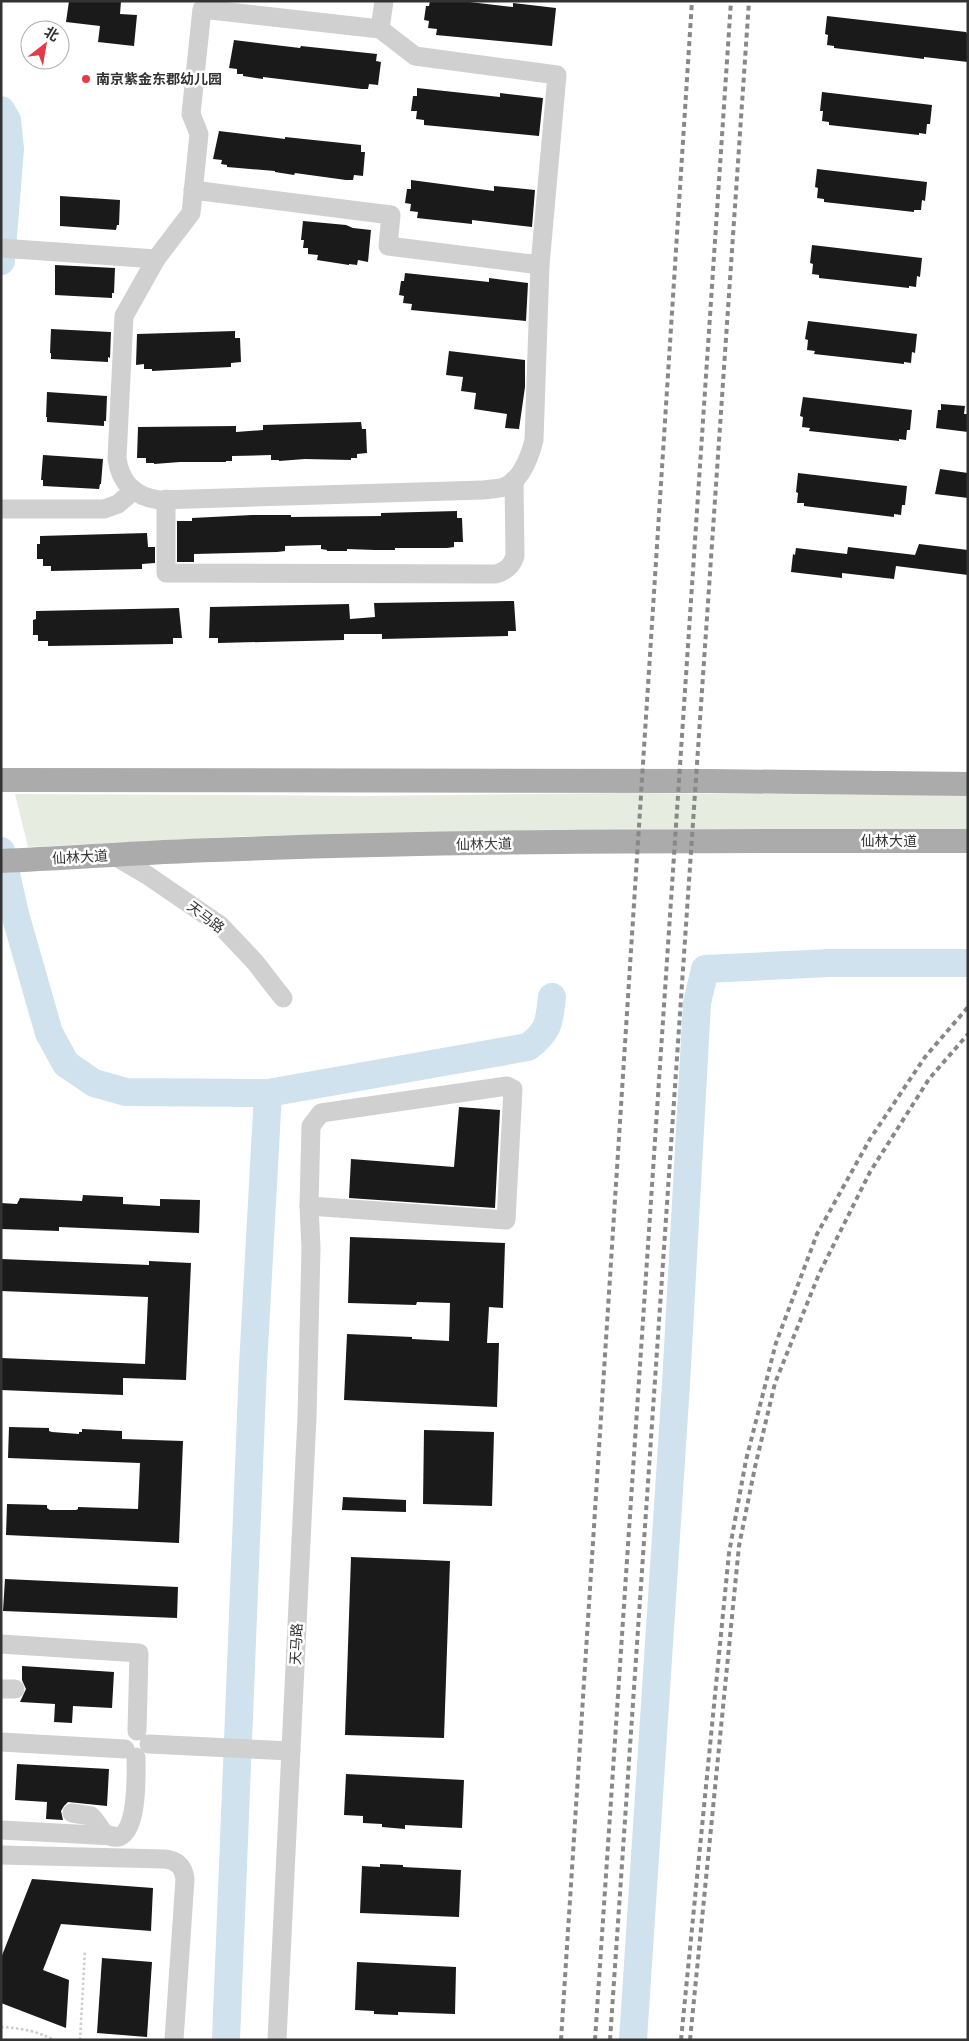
<svg xmlns="http://www.w3.org/2000/svg" width="969" height="2041" viewBox="0 0 969 2041" font-family="Helvetica,'Noto Sans SC',sans-serif">
  <style>
    .green { fill: #e6ecdf }
    .lines { fill: none; stroke-linecap: round; stroke-linejoin: round }
    .river { stroke: #cfe2ee; stroke-width: 28 }
    .building { fill: #1a1a1a }
    .path { stroke: #cdcdcd; stroke-width: 2.5; stroke-dasharray: 2.5 2.5; stroke-linecap: butt }
    .minor { stroke: #d0d0d0; stroke-width: 19 }
    .major { stroke: #ababab; stroke-width: 24 }
    .rail { stroke: #888; stroke-width: 4; stroke-dasharray: 5 4; stroke-linecap: butt }
    .poi-dot { fill: #e63946; stroke: #fff; stroke-width: 2 }
    .labels { text-anchor: middle; dominant-baseline: central; stroke-width: 5; stroke-linejoin: round; paint-order: stroke }
    .poi-label { font-size: 14px; font-weight: bold; fill: #333; stroke: #fff; text-anchor: start }
    .street-label { font-size: 14px; fill: #333; stroke: #fff }
  </style>
  <rect width="100%" height="100%" fill="#fff"/>
  <!-- green -->
  <path class="green" d="M623,793L931,795L968,793V830L666,829L253,836L28,847L15,794L366,796Z"/>
  <g class="lines">
    <!-- river -->
    <g class="river">
      <path d="M1,110L7,120L10,149L1,261"/>
      <path d="M1,851L15,914L49,1033L66,1064L94,1083L126,1092L268,1093L528,1047C550,1030 549,1022 552,997"/>
      <path d="M226,2040L253,1366L268,1093"/>
      <path d="M633,2040L676,1384L697,1003L705,969L830,963H968"/>
    </g>
  </g>
  <!-- building -->
  <g class="building">
    <path d="M69,1H121L120,14L137,15L134,46L98,42L100,26L66,22Z"/>
    <path d="M430,1H461L513,7V3L556,8L552,46L436,35L437,29L428,28L429,21L424,20L426,6H429Z"/>
    <path d="M827,16L966,32L968,35V62L924,57V59L834,48V46L827,45L828,35L825,34Z"/>
    <path d="M234,40L300,48L301,46L377,54L376,61L381,62L378,85L369,84L368,89H362L263,77V79L243,76V74H237V69L229,68Z"/>
    <path d="M417,88L500,97V93L543,98L539,136L424,125V120L416,119L417,111H411L413,96H417Z"/>
    <path d="M822,92L932,105L930,124H927L926,134L919,133V135L829,125V122L822,121L823,111H820Z"/>
    <path d="M219,131L285,139V137L361,145V152H365L363,176L354,175L353,180H346L295,173L294,175L275,172V171L227,167V165L221,164L222,160L213,159Z"/>
    <path d="M817,169L927,182L925,201L922,200L921,210H914V212L824,202V199L817,198L818,188L815,187Z"/>
    <path d="M411,180L494,191V186L535,190L532,227L472,220V224L417,218L418,212L410,211L411,204L405,203L407,189H411Z"/>
    <path d="M60,196L120,200L119,225H117L116,230L60,226Z"/>
    <path d="M303,221L346,225L353,228L371,230L368,262L358,260L357,265L349,264V265L317,260L318,255L308,254V248H303L304,240H301Z"/>
    <path d="M812,245L922,258L920,277L917,276L916,287L909,286V288L819,278V275L812,274L813,264L810,263Z"/>
    <path d="M55,265L115,268L114,293H112V298L55,295Z"/>
    <path d="M405,273L489,282V278L528,283L526,321L411,310L412,304L403,303L404,296L399,295L401,281H404Z"/>
    <path d="M808,321L917,334L915,353L912,352L911,363L904,362V364L814,354L815,351L807,350L808,340L805,339Z"/>
    <path d="M51,329L111,332L110,358L108,357V362L51,359V353H50Z"/>
    <path d="M235,331V338H240L241,362L231,363V367L152,371V369H144V364L136,365L137,334Z"/>
    <path d="M449,351L525,360V387L519,429L505,428L507,414L474,409L476,393L461,391L463,377L446,375Z"/>
    <path d="M47,392L107,396L106,421H104V426L47,422V417H46Z"/>
    <path d="M803,397L912,410L910,430H907L906,440L899,439V441L809,431L810,428L802,427L803,417L800,416Z"/>
    <path d="M941,404L965,406L964,414H968V432L936,428L938,410H941Z"/>
    <path d="M361,422L362,429H366L367,453L357,454V458H351V460L305,459L279,461V460H271V455L232,456V461H226V462H180L154,464V463H146V458H137L138,427L236,426V432L263,430V425Z"/>
    <path d="M43,455L103,459L101,484H100L99,489L43,486V480H41Z"/>
    <path d="M940,469L968,473V498L935,494Z"/>
    <path d="M798,473L907,486L905,505H902L901,515L894,514V517L804,506V503H797L798,493L796,492Z"/>
    <path d="M457,511V518H462L463,542H454V547L447,548H395V550H375L347,549V551H327V550L321,549V545L285,546V551L277,552L194,554V562H177V521H192V518L252,515H291V517L381,516V513Z"/>
    <path d="M147,533L148,547H155V563L142,564V569L51,571V566H43V559H37V544H40V536Z"/>
    <path d="M919,544L968,550V575L896,566L894,579L842,573V578L791,572L793,554L795,555L796,548L847,554L848,547L915,555Z"/>
    <path d="M514,601L516,631H508V636L382,639V634H344V640L218,643V638H209L210,607L349,604L350,619L375,617L374,603Z"/>
    <path d="M179,608L182,638H173V644L48,646V641H38V635H33V620L36,619V611Z"/>
    <path d="M459,1107L500,1110L495,1208L349,1198L351,1159L454,1167Z"/>
    <path d="M83,1195L123,1197V1204L160,1206V1199L200,1200L199,1233L59,1227V1231L1,1229V1203L17,1204L20,1198L82,1201Z"/>
    <path d="M350,1237L505,1243L503,1308L489,1307L487,1343H499L497,1407L344,1400L347,1334L412,1337V1339L449,1341L450,1303L417,1302L416,1305L348,1303Z"/>
    <path d="M1,1259L149,1265V1261L191,1263L186,1380L123,1378V1395L1,1390V1358L145,1364L148,1297L1,1291Z"/>
    <path d="M9,1427L49,1428V1431L52,1432L79,1434V1432H82V1429L122,1431V1439L183,1441L179,1543L6,1535L7,1504L47,1505V1508L50,1510H76L78,1509V1507L138,1509L140,1463L8,1458Z"/>
    <path d="M424,1430L494,1432L492,1506L423,1504Z"/>
    <path d="M343,1497L406,1500V1512L342,1510Z"/>
    <path d="M351,1557L450,1561L444,1738L345,1735Z"/>
    <path d="M5,1579L178,1587L177,1618L3,1611Z"/>
    <path d="M22,1666L114,1672L112,1708L73,1706L72,1723L54,1722L55,1704L20,1702L26,1689L22,1680Z"/>
    <path d="M17,1764L109,1769L107,1806L68,1802L64,1806L61,1811L63,1820L46,1819L47,1802L15,1800Z"/>
    <path d="M346,1774L464,1780L462,1828L405,1825V1829L382,1827V1824L363,1823V1816L344,1815Z"/>
    <path d="M380,1864L403,1865V1867L461,1870L459,1917L360,1913L362,1866L380,1867Z"/>
    <path d="M32,1879L153,1888L151,1931L61,1924L43,1970L69,1980L66,2028L1,2003V1958Z"/>
    <path d="M102,1958L152,1962L147,2037L97,2033Z"/>
    <path d="M357,1962L456,1967L455,2014L398,2012V2015L374,2014V2011L355,2010Z"/>
  </g>
  <g class="lines">
    <!-- path -->
    <g class="path">
      <path d="M1,2027C20,2028 37,2031 54,2040"/>
      <path d="M80,2040L85,1950"/>
    </g>
    <!-- minor -->
    <g class="minor">
      <path d="M193,190L391,215L388,246L540,265"/>
      <path d="M1,248L156,259L191,213L199,134L191,114L202,9L380,29L384,1"/>
      <path d="M156,259L124,316L117,458C120,483 135,497 159,500L483,490C489,489 498,489 504,487C521,481 530,456 534,440L540,265L557,75L415,56L380,29"/>
      <path d="M166,499V573L496,574C506,571 512,566 515,556L514,480"/>
      <path d="M1,509H104L118,504L133,491"/>
      <path d="M113,855L147,875L220,925L255,962L283,998"/>
      <path d="M507,1086L513,1089L506,1220L309,1206L311,1126L321,1113Z"/>
      <path d="M1,1644L139,1653L137,1731"/>
      <path d="M1,1689H15"/>
      <path d="M1,1742L125,1749"/>
      <path d="M149,1744L291,1751"/>
      <path d="M72,1813L91,1816C97,1821 100,1830 106,1834C140,1854 136,1771 136,1757"/>
      <path d="M1,1830L114,1836"/>
      <path d="M1,1855L165,1859C177,1860 184,1867 185,1879L174,2040"/>
      <path d="M277,2040L307,1417L311,1248L309,1206"/>
    </g>
    <!-- major -->
    <g class="major">
      <path d="M1,780L709,781L968,784"/>
      <path d="M1,861C72,858 144,852 215,850C465,840 717,841 968,841"/>
    </g>
    <!-- rail -->
    <g class="rail">
      <path d="M561,2040L692,1"/>
      <path d="M595,2040L731,1"/>
      <path d="M610,2040L749,1"/>
      <path d="M681,2040L729,1553L746,1460L776,1343L817,1234L870,1139L925,1057L968,1007"/>
      <path d="M690,2040L739,1546L755,1467L775,1383L819,1274L870,1172L929,1079L968,1034"/>
    </g>
  </g>
  <!-- markers -->
  <circle class="poi-dot" cx="86" cy="79" r="5"/>
  <g class="labels">
    <!-- poi labels -->
    <g class="poi-label">
      <text x="96" y="79">南京紫金东郡幼儿园</text>
    </g>
    <!-- street labels -->
    <g class="street-label">
      <text x="889" y="841">仙林大道</text>
      <text transform="translate(484 844) rotate(-1)">仙林大道</text>
      <text transform="translate(80 857) rotate(-3)">仙林大道</text>
      <text transform="translate(206 917) rotate(37)">天马路</text>
      <text transform="translate(296 1644) rotate(-87)">天马路</text>
    </g>
  </g>
  <!-- border -->
  <rect width="969" height="2041" fill="none" stroke="#333333" stroke-width="5"/>
  <!-- north arrow -->
  <g transform="translate(45 45) rotate(31)"><circle r="24" fill="#ffffff" stroke="#adadad"/>
  <path d="M0-4L9 19L0 12L-9 19Z" fill="#e63946"/>
  <text y="-8" font-size="14" font-weight="bold" text-anchor="middle" fill="#333333">北</text>
  </g>
</svg>
